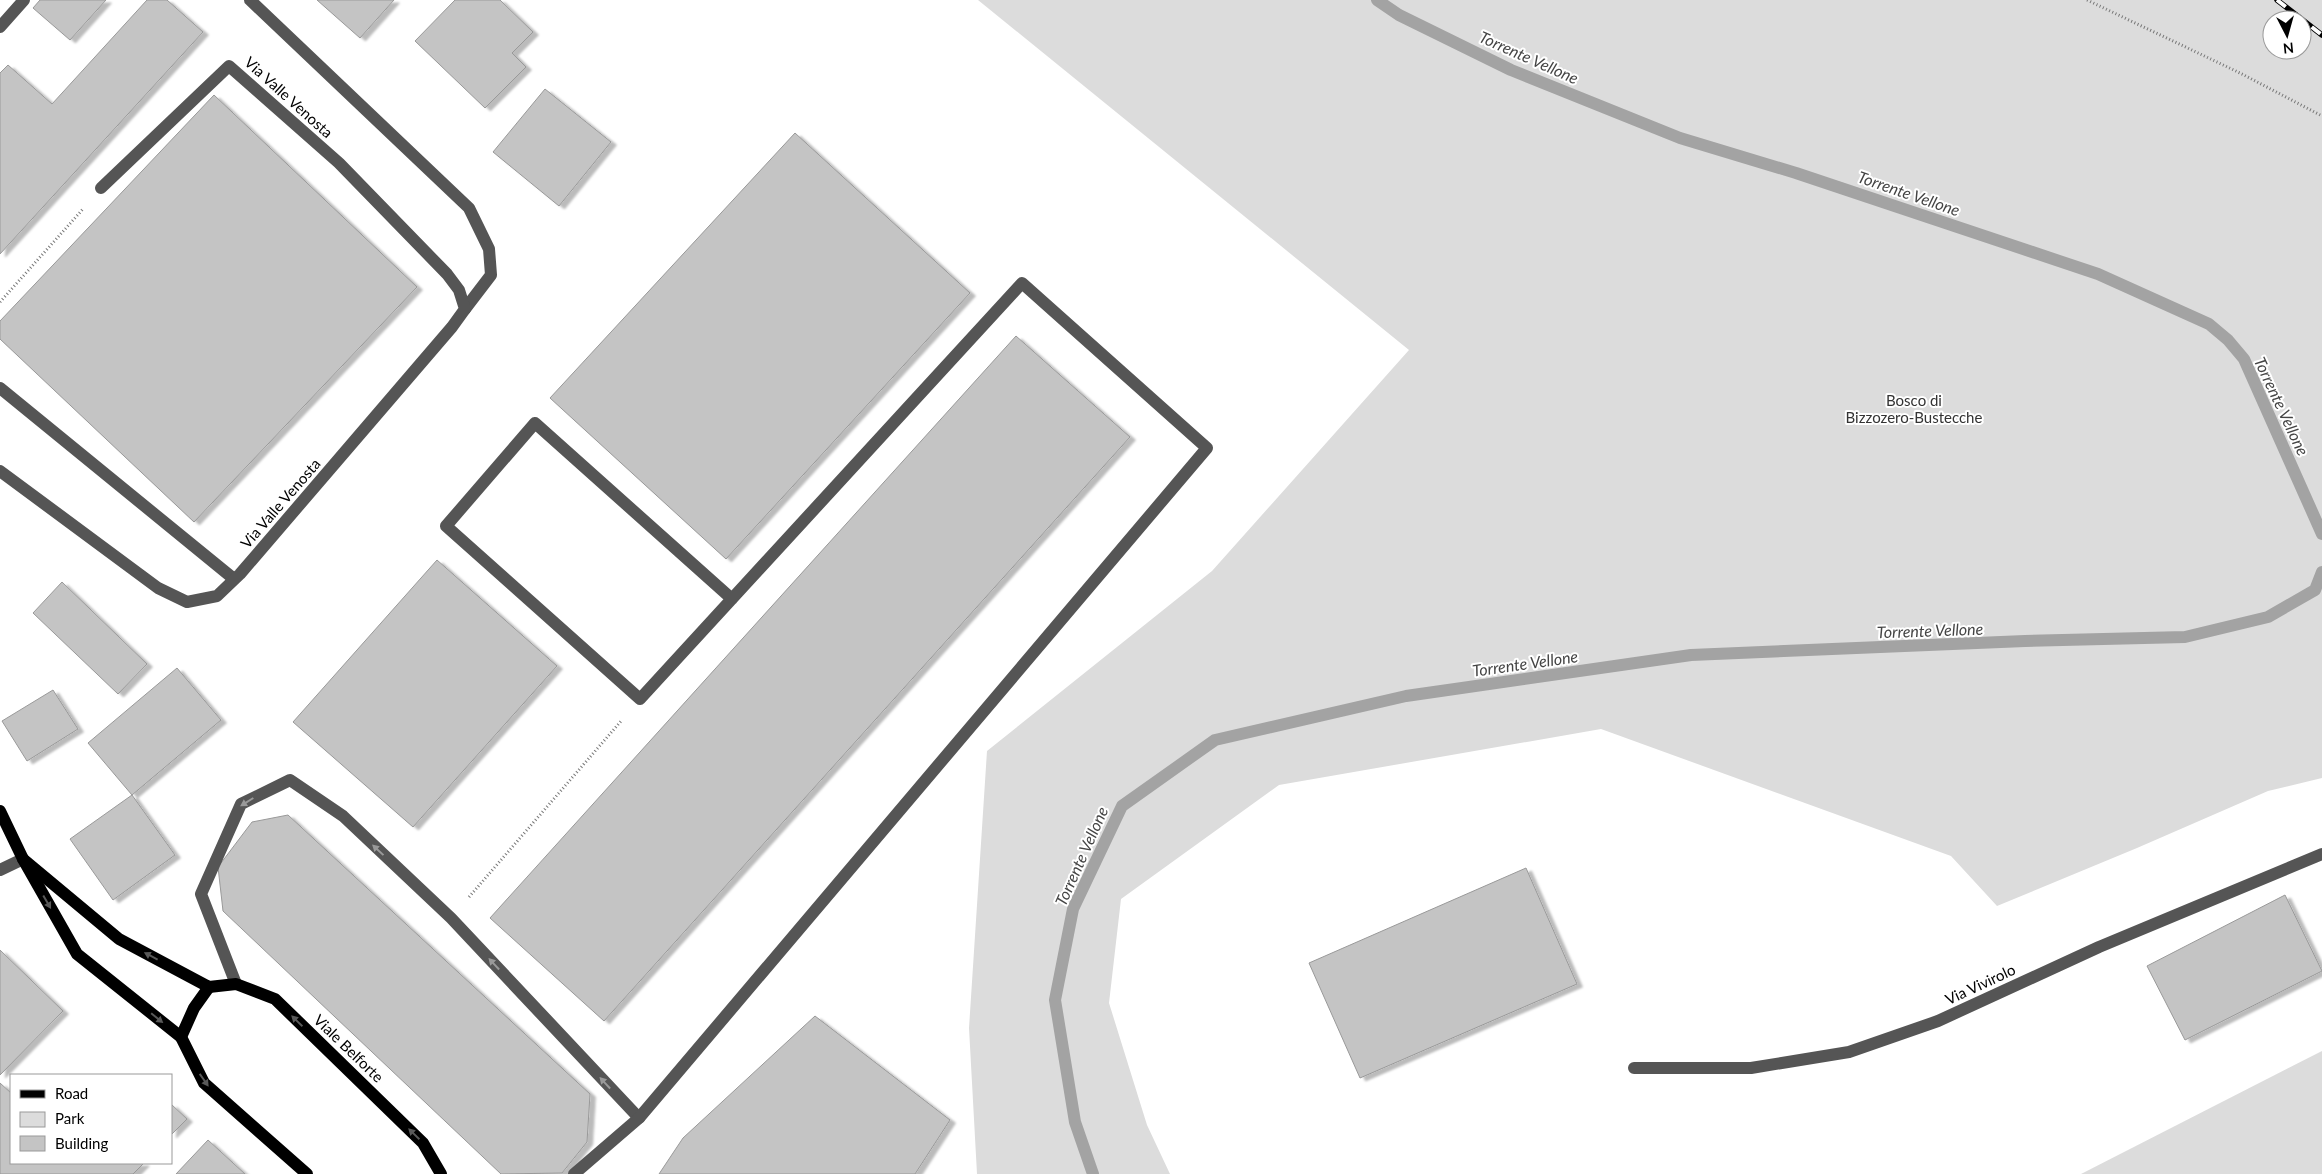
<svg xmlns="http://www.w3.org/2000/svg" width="2322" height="1174" viewBox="0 0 2322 1174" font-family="Lato,sans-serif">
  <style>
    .green { fill: #dcdcdc; fill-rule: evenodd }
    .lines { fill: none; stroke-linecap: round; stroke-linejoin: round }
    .stream { stroke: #a3a3a3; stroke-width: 12 }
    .building { fill: #c4c4c4; stroke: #999; filter: url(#shadow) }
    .path { stroke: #777; stroke-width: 3; stroke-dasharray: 1 2.5; stroke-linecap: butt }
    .minor { stroke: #555; stroke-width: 12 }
    .major { stroke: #000; stroke-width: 12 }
    .rail-casing { stroke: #000; stroke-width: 5.5 }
    .rail { stroke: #fff; stroke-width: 4; stroke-dasharray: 11; stroke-linecap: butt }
    .oneway { fill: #999 }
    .oneway2 { fill: #595959 }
    .labels { text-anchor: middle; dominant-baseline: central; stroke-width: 4; stroke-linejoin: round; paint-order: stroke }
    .street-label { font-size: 15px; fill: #000; stroke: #fff }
    .park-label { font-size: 15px; fill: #333; stroke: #fff }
    .water-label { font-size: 16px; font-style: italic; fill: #444; stroke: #fff }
  </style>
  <defs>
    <filter id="shadow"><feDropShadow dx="5.5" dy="3" stdDeviation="1" flood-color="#0004"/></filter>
  </defs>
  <rect width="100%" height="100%" fill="#fff"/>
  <!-- green -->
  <g class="green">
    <path d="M978,0H2322V778L2268,791L2137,848L1997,906L1951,856L1601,729L1279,785L1121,899L1109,1003L1147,1125L1170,1174H977L969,1028L987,751L1212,571L1409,350ZM2272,20H2302V50H2272Z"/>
    <path d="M2322,1051V1174H2081Z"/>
  </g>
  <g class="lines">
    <!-- stream -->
    <g class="stream">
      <path d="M1377,0L1399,15L1511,70L1680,138L1796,173L2098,274L2209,324L2228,340L2244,359L2322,534"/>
      <path d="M1093,1174L1075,1122L1055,1000L1073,909L1122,806L1215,740L1406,696L1691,655L2025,641L2185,637L2268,617L2315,590L2322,572"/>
    </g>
  </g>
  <!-- building -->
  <g class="building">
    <path d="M40,0H106L70,40L33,8Z"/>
    <path d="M147,0H167L203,32L0,254V73L8,65L52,104Z"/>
    <path d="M317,0H394L360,38Z"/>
    <path d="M455,0H500L533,32L512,53L526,67L485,108L415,41Z"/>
    <path d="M545,89L611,142L559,206L493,152Z"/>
    <path d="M214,95L417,287L194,522L0,339V321Z"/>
    <path d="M795,133L970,293L726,559L550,398Z"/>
    <path d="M1016,336L1130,437L604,1021L490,918Z"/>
    <path d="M437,560L557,666L413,827L293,722Z"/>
    <path d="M62,582L147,664L118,694L33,613Z"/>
    <path d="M177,668L221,720L132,795L88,743Z"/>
    <path d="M53,690L78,729L27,761L2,721Z"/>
    <path d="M132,795L175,855L113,900L70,839Z"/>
    <path d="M288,815L590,1094L587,1142L562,1173L501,1174L223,911L218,867L252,822Z"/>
    <path d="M1526,868L1577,984L1360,1078L1309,963Z"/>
    <path d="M2285,895L2322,971L2185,1040L2147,966Z"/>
    <path d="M0,950L63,1011L0,1075Z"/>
    <path d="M815,1016L950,1120L915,1174H659L683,1138Z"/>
    <path d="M0,1083L11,1093V1163H144L133,1174H0Z"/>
    <path d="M171,1104L187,1119L171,1135Z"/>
    <path d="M208,1140L245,1174H176Z"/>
  </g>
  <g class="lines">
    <!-- path -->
    <g class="path">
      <path d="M2087,0L2240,73L2322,116"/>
      <path d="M0,302L83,209"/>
      <path d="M469,897L622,720"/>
    </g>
    <!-- minor -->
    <g class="minor">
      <path d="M250,0L469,208L489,249L491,275L465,309"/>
      <path d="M0,27L24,0"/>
      <path d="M0,388L234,579"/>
      <path d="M0,471L158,588L187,602L217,596L240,574L452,327L465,309L459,290L447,274L339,163L229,66L101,188"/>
      <path d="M0,870L23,859"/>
      <path d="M236,984L201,894L241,804L290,780L343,816L451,918L639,1118"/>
      <path d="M1634,1068H1751L1849,1052L1938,1021L2099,947L2322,854"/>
      <path d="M574,1174L639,1118L1207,448L1022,283L640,699L446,526L535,423L732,599"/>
    </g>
    <!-- major -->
    <g class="major">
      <path d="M0,811L23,859L77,954L181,1037L204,1083L307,1174"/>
      <path d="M23,859L119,939L209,987L236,984L275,999L423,1143L441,1174"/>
      <path d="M181,1037L194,1008L209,987"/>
    </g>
    <defs>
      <path id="rail" d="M2277,0L2322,35"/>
    </defs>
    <!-- rail casing -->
    <use href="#rail" class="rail-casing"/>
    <!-- rail -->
    <use href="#rail" class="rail"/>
  </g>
  <!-- one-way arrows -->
  <defs><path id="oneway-solid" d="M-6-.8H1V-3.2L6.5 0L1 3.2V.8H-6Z" transform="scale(1.25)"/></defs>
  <g class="oneway">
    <use href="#oneway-solid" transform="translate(247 802) rotate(148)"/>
    <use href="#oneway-solid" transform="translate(378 850) rotate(-137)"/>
    <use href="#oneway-solid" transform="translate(494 964) rotate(-133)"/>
    <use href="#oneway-solid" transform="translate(605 1083) rotate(-133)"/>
  </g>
  <g class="oneway2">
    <use href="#oneway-solid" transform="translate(47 902) rotate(60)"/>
    <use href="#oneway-solid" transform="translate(151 956) rotate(-152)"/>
    <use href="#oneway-solid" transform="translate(157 1018) rotate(39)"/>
    <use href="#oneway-solid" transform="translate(297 1021) rotate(-136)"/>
    <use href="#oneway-solid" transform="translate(204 1080) rotate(55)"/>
    <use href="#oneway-solid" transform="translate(414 1134) rotate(-136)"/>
  </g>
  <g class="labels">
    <!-- street labels -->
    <g class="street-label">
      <text transform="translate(289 97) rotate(42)">Via Valle Venosta</text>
      <text transform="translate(280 503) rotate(-49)">Via Valle Venosta</text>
      <text transform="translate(1980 984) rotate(-25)">Via Vivirolo</text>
      <text transform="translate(349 1048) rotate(44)">Viale Belforte</text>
    </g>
    <!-- park labels -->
    <g class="park-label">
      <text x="1914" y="400">Bosco di<tspan x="1914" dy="17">Bizzozero-Bustecche</tspan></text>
    </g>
    <!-- water labels -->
    <g class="water-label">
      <text transform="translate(1529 57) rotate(24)">Torrente Vellone</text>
      <text transform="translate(1909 193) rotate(19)">Torrente Vellone</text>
      <text transform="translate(2282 406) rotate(65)">Torrente Vellone</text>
      <text transform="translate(1930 630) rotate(-2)">Torrente Vellone</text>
      <text transform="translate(1525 663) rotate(-8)">Torrente Vellone</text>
      <text transform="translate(1081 856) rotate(-66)">Torrente Vellone</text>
    </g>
  </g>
  <!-- legend -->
  <rect x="10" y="1074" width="162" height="90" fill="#ffffff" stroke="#999999"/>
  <rect x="20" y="1090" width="25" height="8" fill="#000000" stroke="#999999"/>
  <text x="55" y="1099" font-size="15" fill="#000000">Road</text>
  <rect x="20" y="1112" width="25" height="15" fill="#dcdcdc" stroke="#999999"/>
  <text x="55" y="1124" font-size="15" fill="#000000">Park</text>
  <rect x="20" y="1136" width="25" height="15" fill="#c4c4c4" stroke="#999999"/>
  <text x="55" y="1149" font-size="15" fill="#000000">Building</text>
  <!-- north arrow -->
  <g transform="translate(2287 35) rotate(174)"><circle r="24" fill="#ffffff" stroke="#999999"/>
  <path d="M0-4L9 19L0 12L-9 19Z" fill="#000000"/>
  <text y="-8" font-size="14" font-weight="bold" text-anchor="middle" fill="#000000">N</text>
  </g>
</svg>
